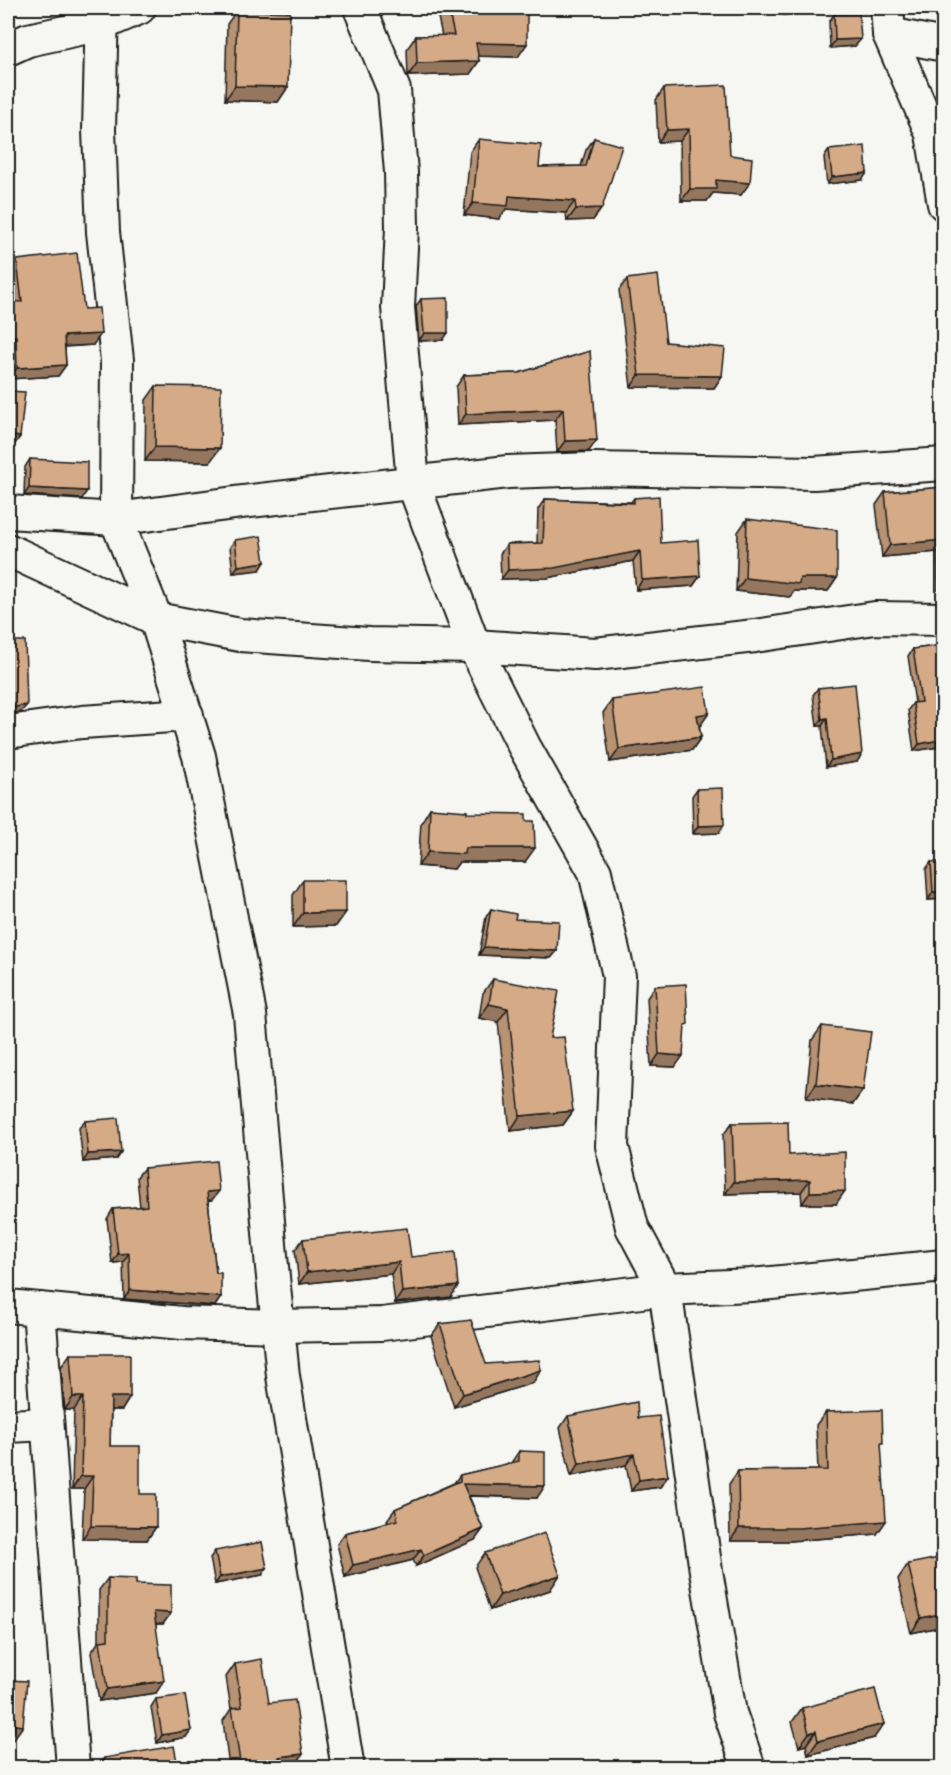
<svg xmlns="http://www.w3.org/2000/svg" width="951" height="1775" viewBox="0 0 951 1775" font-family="Caveat,sans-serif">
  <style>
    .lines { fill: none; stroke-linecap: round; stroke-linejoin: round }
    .minor-casing { stroke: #1c1c1c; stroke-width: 36 }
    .minor { stroke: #f6f6f2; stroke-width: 32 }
    .wall { fill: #b79273; stroke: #1c1c1c; stroke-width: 1.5 }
    .shaded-wall { fill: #95775e; stroke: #1c1c1c; stroke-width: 1.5 }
    .building { fill: #d5aa86; stroke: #1c1c1c; stroke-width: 1.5 }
  </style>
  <rect width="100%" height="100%" fill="#f6f6f2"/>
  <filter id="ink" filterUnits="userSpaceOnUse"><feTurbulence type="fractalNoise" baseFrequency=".0167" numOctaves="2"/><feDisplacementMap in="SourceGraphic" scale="12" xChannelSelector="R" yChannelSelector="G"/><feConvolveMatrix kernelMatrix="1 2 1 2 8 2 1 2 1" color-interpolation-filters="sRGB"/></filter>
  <g filter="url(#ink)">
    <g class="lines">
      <defs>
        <g id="minor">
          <path d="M102,8L99,130L103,232L117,360L116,519L156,619L199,756L250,1014L272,1267L283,1376L348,1768"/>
          <path d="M360,8L394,90L401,172L402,228L398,307L413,483L474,646L524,746L595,872L619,976L612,1146L632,1227L665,1289L706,1571L730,1713L749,1768"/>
          <path d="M887,8L889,34L932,134L944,204"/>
          <path d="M889,34L944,45"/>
          <path d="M8,49L28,40L102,24L139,8"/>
          <path d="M8,512L116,519L242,502L508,472L593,469L814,473L944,464"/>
          <path d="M8,550L156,619L240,635L369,644L474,646L595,654L755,636L875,618L944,619"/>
          <path d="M8,732L82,722L187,715"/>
          <path d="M8,1306L182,1323L278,1326L382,1324L665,1289L751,1285L944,1266"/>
          <path d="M39,1309L73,1768"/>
          <path d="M8,1426L47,1424"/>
        </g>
      </defs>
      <!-- minor casing -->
      <use href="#minor" class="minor-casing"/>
      <!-- minor -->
      <use href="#minor" class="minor"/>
    </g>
    <!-- wall -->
    <g class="wall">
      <path d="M436,8H527L518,57L478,56L479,61L470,74L408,76L407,49L416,36H442Z"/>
      <path d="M784,8H810L809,10L784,15Z"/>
      <path d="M237,10L288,87L278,102L225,100L227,24Z"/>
      <path d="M834,14L861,39L855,46L830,48L829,22Z"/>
      <path d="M664,88L730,155L741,195L713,193L707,201H681L680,141L658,142L656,100Z"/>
      <path d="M594,138L602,208L593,220L567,221L566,213L506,209L499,219L464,215L470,152L479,139L539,167L581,166L586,150Z"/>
      <path d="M829,150L862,180L827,184L824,158Z"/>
      <path d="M17,260L84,309L93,345L65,347L66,365L58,376L9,379L8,347L12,301L9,272Z"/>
      <path d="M627,279L666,342L722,376L714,388L631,387L619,290Z"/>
      <path d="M421,299L443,340L419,341L416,306Z"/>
      <path d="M590,351L589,451L557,452L555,420L458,425L456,387L464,375L519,373Z"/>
      <path d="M156,386L210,462L145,461L146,400Z"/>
      <path d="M30,459L82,499L24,495L25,467Z"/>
      <path d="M944,487V590H938L937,552L882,557L876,505L885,492Z"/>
      <path d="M634,498L661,543L700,576L693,586L636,590L633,561L547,578L501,579L500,554L507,544L537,543L538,509L545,499L631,502Z"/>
      <path d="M747,519L837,578L828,591H794L790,597L736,591L738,532Z"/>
      <path d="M235,540L260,570L233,573L230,547Z"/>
      <path d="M944,645V746L914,751L908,710L913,703H915L908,656L913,649Z"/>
      <path d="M818,688L857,762L826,767L822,726H817L813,695Z"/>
      <path d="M612,700L709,713L699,726L701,737L692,750L610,762L603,713Z"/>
      <path d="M697,789L719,833L693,834L692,796Z"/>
      <path d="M430,808L467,813L525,862H459L454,869L418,866L421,823Z"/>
      <path d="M931,862L944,899L928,900L926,869Z"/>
      <path d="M303,880L346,912L336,926L293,927V895Z"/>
      <path d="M491,909L515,919L557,951L551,958L479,955L486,917Z"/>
      <path d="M493,979L550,1038L573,1111L563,1125L510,1131L498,1022L479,1018L483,993Z"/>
      <path d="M655,986L675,1067L651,1066L647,998Z"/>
      <path d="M822,1026L863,1090L853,1104L806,1098L812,1040Z"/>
      <path d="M85,1121L116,1159L83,1162L79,1128Z"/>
      <path d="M732,1123L789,1155L836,1204H802L801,1192L725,1194L723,1135Z"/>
      <path d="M144,1168L212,1200H208L216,1273L221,1297L215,1306L124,1299L123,1262L112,1263L107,1219L113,1209L140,1207L137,1177Z"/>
      <path d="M303,1239L411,1257L451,1297L395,1303L391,1274L299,1284L295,1250Z"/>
      <path d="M440,1324L486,1364L533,1383L454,1407L431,1336Z"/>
      <path d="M70,1354L130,1397L122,1410H111L110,1446L140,1494L156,1527L147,1540L82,1539L84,1489H72L74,1410H65L61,1367Z"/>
      <path d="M826,1412L881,1446L877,1534L790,1541H730L729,1484L738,1471L818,1470L816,1425Z"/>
      <path d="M568,1416L638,1418L668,1476L660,1487L631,1491L626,1465L571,1476L560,1428Z"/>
      <path d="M519,1451L537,1498L469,1496L483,1529L475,1540L416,1566L413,1560L345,1577L337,1544L345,1533L388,1522L387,1520L395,1509L454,1483L460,1475L511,1463Z"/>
      <path d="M215,1551L262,1575L215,1584L210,1558Z"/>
      <path d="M485,1553L550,1590L490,1610L475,1567Z"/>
      <path d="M908,1564L944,1626L911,1633L898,1579Z"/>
      <path d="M108,1578L136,1584L171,1613L163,1624H156V1693L99,1701L91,1653L99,1641V1590Z"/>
      <path d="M235,1664L269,1703L303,1754L294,1767H229L223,1721L231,1709L226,1677Z"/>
      <path d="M156,1699L186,1737L157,1743L151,1707Z"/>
      <path d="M802,1708L874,1738L808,1755L806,1745L799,1747L792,1722Z"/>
      <path d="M104,1758L178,1767H98Z"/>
    </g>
    <!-- shaded-wall -->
    <g class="shaded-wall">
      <path d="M789,8H810L809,10L784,15Z"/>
      <path d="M861,39L855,46L830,48L835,40Z"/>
      <path d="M476,43L527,44L518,57L467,56Z"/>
      <path d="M479,61L470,74L408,76L417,63Z"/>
      <path d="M235,86L288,87L278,102L225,100Z"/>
      <path d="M689,129L680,141L658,142L667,130Z"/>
      <path d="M867,173L862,180L827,184L832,177Z"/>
      <path d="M716,180L750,183L741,195L713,193L707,201H681L690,189Z"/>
      <path d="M509,196L575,201L566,213L506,209L499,219L464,215L473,203Z"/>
      <path d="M602,208L593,220L567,221L576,209Z"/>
      <path d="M424,333H448L443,340L419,341Z"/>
      <path d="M101,334L93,345L57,347L64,336Z"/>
      <path d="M8,336H16L8,347Z"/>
      <path d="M66,365L58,376L9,379L17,368Z"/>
      <path d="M639,375L722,376L714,388L631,387Z"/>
      <path d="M563,409L555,420L458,425L466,414Z"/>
      <path d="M8,435L20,437L10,451H8Z"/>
      <path d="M597,440L589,451L557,452L565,441Z"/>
      <path d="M155,447L220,448L210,462L145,461Z"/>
      <path d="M29,488L87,491L82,499L24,495Z"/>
      <path d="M944,540V543L937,552L882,557L890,545Z"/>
      <path d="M640,551L633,561L547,578L501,579L508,570Z"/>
      <path d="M265,562L260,570L233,573L238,566Z"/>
      <path d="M700,576L693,586L636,590L642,580Z"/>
      <path d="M745,578H837L828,591H794L790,597L736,591Z"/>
      <path d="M944,582V590H938Z"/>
      <path d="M27,705L21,712L8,714V708Z"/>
      <path d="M709,713L700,726L688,728L697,715Z"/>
      <path d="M827,718L822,726H817L822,719Z"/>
      <path d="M701,737L692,750L610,762L619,749Z"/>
      <path d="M944,739V746L914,751L919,744Z"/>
      <path d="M862,754L857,762L826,767L831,760Z"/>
      <path d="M724,825L719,833L693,834L698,826Z"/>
      <path d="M465,848H535L525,862H459L454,869L418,866L428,852Z"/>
      <path d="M933,892H944V899L928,900Z"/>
      <path d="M346,912L336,926L293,927L303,913Z"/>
      <path d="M484,947L557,951L551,958L479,955Z"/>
      <path d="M489,1004L508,1008L498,1022L479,1018Z"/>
      <path d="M659,1054L683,1056L675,1067L651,1066Z"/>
      <path d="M816,1084L863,1090L853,1104L806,1098Z"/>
      <path d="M573,1111L563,1125L510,1131L520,1116Z"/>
      <path d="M121,1152L116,1159L83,1162L88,1154Z"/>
      <path d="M810,1180L801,1192L725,1194L734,1182Z"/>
      <path d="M219,1191L212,1200L200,1201L207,1192Z"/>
      <path d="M845,1191L836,1204H802L810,1192Z"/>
      <path d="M129,1253L123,1262L112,1263L118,1254Z"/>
      <path d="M399,1262L391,1274L299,1284L307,1272Z"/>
      <path d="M458,1286L451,1297L395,1303L402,1292Z"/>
      <path d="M130,1290L221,1297L215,1306L124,1299Z"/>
      <path d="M541,1370L533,1383L454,1407L463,1394Z"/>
      <path d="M73,1397H83L74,1410H65Z"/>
      <path d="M111,1397H130L122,1410H102Z"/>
      <path d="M634,1454L626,1465L571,1476L579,1464Z"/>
      <path d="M81,1476H93L84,1489H72Z"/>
      <path d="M668,1476L660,1487L631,1491L639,1480Z"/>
      <path d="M463,1484L545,1486L537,1498L455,1495Z"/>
      <path d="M886,1521L877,1534L790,1541H730L739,1528Z"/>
      <path d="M91,1526L156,1527L147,1540L82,1539Z"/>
      <path d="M483,1529L475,1540L416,1566L424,1555Z"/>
      <path d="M421,1549L413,1560L345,1577L353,1565Z"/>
      <path d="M267,1568L262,1575L215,1584L220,1577Z"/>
      <path d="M560,1575L550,1590L490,1610L500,1595Z"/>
      <path d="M154,1612L171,1613L163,1624H146Z"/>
      <path d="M944,1613V1626L911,1633L921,1618Z"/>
      <path d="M164,1681L156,1693L99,1701L107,1689Z"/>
      <path d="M8,1724L23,1726L13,1740L8,1739Z"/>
      <path d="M884,1724L874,1738L808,1755L818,1741Z"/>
      <path d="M191,1730L186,1737L157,1743L162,1735Z"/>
      <path d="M816,1731L806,1745L799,1747L809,1733Z"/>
      <path d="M303,1754L294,1767H271L279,1757Z"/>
      <path d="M249,1761L244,1767H236L240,1762Z"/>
    </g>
    <!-- building -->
    <g class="building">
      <path d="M448,8H527V44L476,43L479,61L417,63L416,36L454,35Z"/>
      <path d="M237,10L290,12L288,87L235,86Z"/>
      <path d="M859,13L861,39L835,40L834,14Z"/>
      <path d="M726,85L730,155L752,158L750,183L716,180V189H690L689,129L667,130L664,88Z"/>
      <path d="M594,138L622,146L602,208L576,209L575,201L509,196L508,206L473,203L479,139L541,145L539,167L586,166Z"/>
      <path d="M865,146L867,173L832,177L829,150Z"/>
      <path d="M77,253L84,309L99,308L101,334L64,336L66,365L17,368L16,336H8V301L22,302L17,260Z"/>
      <path d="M658,275L666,342L725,348L722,376L639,375L627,279Z"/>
      <path d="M448,298V333H424L421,299Z"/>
      <path d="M590,351L597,440L565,441L563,409L466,414L464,375L519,373Z"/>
      <path d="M156,386L221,387L220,448L155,447Z"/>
      <path d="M8,391L25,392L20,437L8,435Z"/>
      <path d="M30,459L87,462V491L29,488Z"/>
      <path d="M944,487V540L890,545L885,492Z"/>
      <path d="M659,496L661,543L698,540L700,576L642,580L640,551L554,568L508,570L507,544L543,543L545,499L634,503V498Z"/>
      <path d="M747,519L837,530V578H800L799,584L745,578Z"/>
      <path d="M261,536L265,562L238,566L235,540Z"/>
      <path d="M8,641H25L27,705L8,708Z"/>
      <path d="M944,645V739L919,744L913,703L921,702L913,649Z"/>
      <path d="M855,684L862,754L831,760L827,718L822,719L818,688Z"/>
      <path d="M705,687L709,713L697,715L701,737L619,749L612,700Z"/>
      <path d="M723,788L724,825L698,826L697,789Z"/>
      <path d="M430,808L467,811V813L526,814V821H534L535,848H465L464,854L428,852Z"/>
      <path d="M931,862H944V892H933Z"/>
      <path d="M303,880H346V912L303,913Z"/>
      <path d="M491,909L516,914L515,919L559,921L557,951L484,947Z"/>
      <path d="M493,979L559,991L550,1038L564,1037L573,1111L520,1116L508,1008L489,1004Z"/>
      <path d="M686,984L688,1024L685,1025L683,1056L659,1054L655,986Z"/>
      <path d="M822,1026L871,1032L863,1090L816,1084Z"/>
      <path d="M118,1118L121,1152L88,1154L85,1121Z"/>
      <path d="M788,1122L789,1155L845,1152V1191L810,1192V1180L734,1182L732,1123Z"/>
      <path d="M216,1161L219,1191L207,1192L216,1273H221V1297L130,1290L129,1253L118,1254L113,1209L147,1206L144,1168Z"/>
      <path d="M407,1228L411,1257L455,1252L458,1286L402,1292L399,1262L307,1272L303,1239Z"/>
      <path d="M471,1320L486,1364L539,1360L541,1370L463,1394L440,1324Z"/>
      <path d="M70,1354H130V1397H111L110,1446H140V1494H156V1527L91,1526L93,1476H81L83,1397H73Z"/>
      <path d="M637,1402L638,1418L659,1416L668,1476L639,1480L634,1454L579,1464L568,1416Z"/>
      <path d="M882,1410L883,1443H881L886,1521L799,1528H739L738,1471L828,1470L826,1412Z"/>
      <path d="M519,1451L545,1452V1486L463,1484L483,1529L424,1555L421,1549L353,1565L345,1533L398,1520L395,1509L460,1481V1475L519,1461Z"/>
      <path d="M545,1533L560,1575L500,1595L485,1553Z"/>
      <path d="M262,1542L267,1568L220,1577L215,1551Z"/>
      <path d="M944,1557V1613L921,1618L908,1564Z"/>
      <path d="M108,1578L136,1579V1584L171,1585V1613L154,1612L164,1681L107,1689L100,1641L108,1640Z"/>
      <path d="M262,1659L269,1703L295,1700L303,1754L279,1757L280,1767H250L249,1761L240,1762L232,1708L242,1707L235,1664Z"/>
      <path d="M8,1680L27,1681L23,1726L8,1724Z"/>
      <path d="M875,1689L884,1724L818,1741L816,1731L809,1733L802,1708Z"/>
      <path d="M185,1695L191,1730L162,1735L156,1699Z"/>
      <path d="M174,1746L178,1767H106L104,1758Z"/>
    </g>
  </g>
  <!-- margin -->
  <rect width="951" height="1775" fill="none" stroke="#f6f6f2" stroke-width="30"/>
  <rect x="15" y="15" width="921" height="1745" fill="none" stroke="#1c1c1c" stroke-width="2" filter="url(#ink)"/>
</svg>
